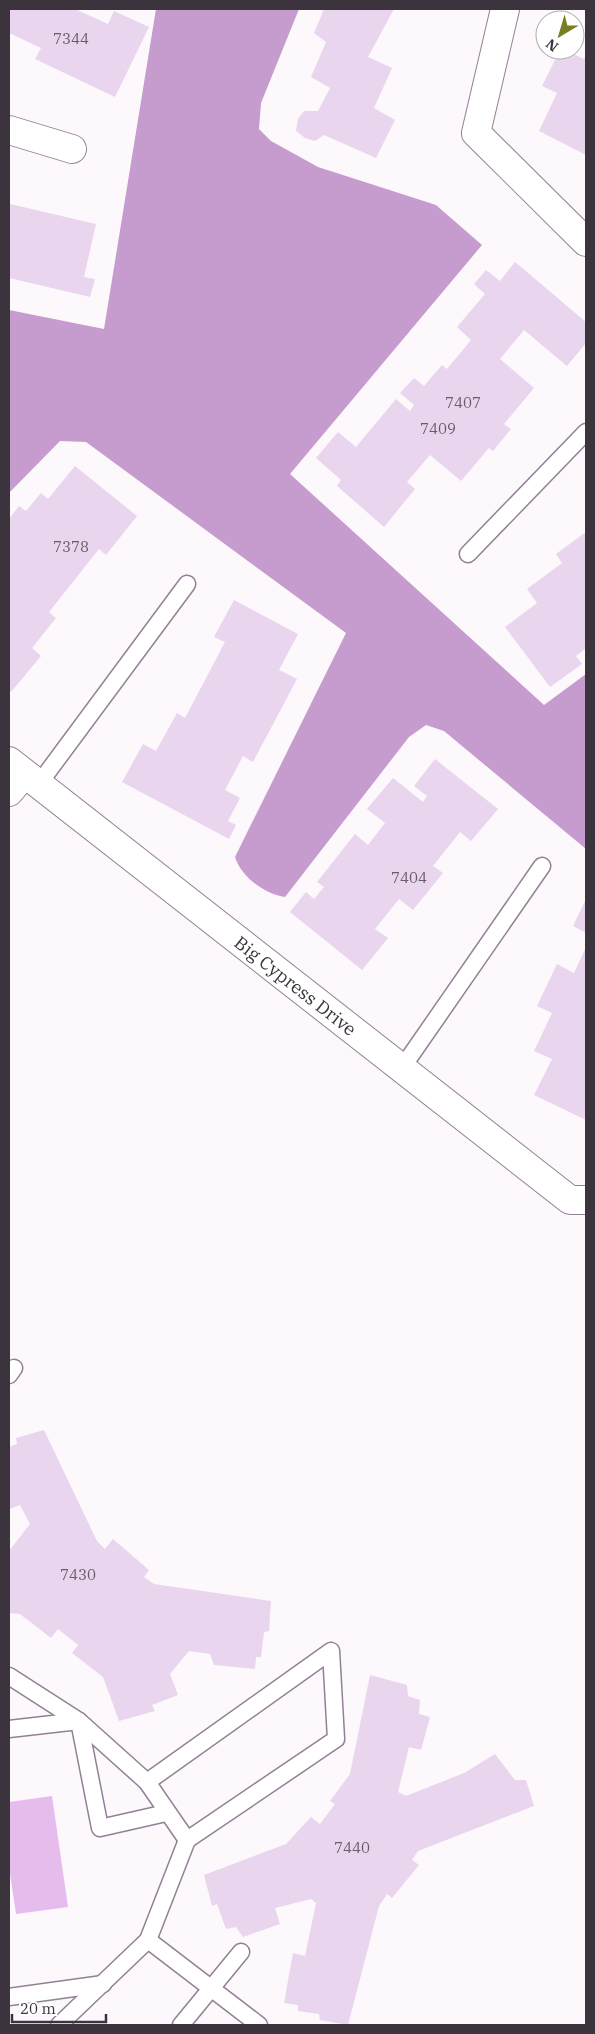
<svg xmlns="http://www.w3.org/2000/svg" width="595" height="2034" viewBox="0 0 595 2034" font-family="'IBM Plex Serif',serif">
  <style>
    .green { fill: #e6bced }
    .water { fill: #c69bcd }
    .building { fill: #ead5ee }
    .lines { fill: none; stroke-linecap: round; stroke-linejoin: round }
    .service-casing { stroke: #938096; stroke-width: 19 }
    .minor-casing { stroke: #938096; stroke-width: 30 }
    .service { stroke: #fff; stroke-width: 16 }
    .minor { stroke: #fff; stroke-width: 28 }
    .labels { text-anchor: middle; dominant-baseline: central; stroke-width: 5; stroke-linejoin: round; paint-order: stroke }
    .number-label { font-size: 15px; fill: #685c69 }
    .street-label { font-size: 18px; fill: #3c343d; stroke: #fff }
  </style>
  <rect width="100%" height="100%" fill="#fcf8fc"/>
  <!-- green -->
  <path class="green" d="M52,1796L68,1907L16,1914L9,1867V1802Z"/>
  <!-- water -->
  <path class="water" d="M156,9H299L261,103L259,129L271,141L318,167L436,205L482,245L290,474L544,705L586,674V849L444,731L426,725L409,737L285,897C266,895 241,877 235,857L346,633L86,442L60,441L9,493V310L104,329Z"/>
  <!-- building -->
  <g class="building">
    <path d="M9,9H75L108,24L114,11L149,27L115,97L35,59L41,48L9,33Z"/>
    <path d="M324,9H394L368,57L392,68L374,108L395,120L376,158L324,135L315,141L305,138L296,131L298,119L304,111H318L330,88L311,77L326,42L314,33Z"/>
    <path d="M560,50H565L584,59L586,55V155L539,131L557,93L542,86Z"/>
    <path d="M10,204L96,224L84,277L95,279L90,297L9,278Z"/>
    <path d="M515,262L586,322V343L567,366L524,330L500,359L534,388L504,424L511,429L493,451L489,448L461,481L430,455L407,482L415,489L384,527L337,486L341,480L316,458L338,432L356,447L396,399L410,411L414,405L400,393L414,378L424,386L442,365L447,369L471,340L457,327L485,294L474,284L486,270L500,281Z"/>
    <path d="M75,466L137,516L106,555L99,549L49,612L56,618L32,648L41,656L11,692L9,690V519L19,506L26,511L41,493L48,499Z"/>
    <path d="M586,532V648L576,656L582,664L550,687L505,627L537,603L527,589L562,563L556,554Z"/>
    <path d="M234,600L298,634L279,670L297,679L253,762L243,756L225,790L240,798L228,821L236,825L229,839L122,782L143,744L156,751L177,713L185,718L225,642L214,637Z"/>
    <path d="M435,759L498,809L471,841L460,832L433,866L443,873L413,910L399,899L375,929L388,938L362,970L290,912L306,892L314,899L324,887L317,882L355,834L368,845L385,823L367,809L393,778L423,802L427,796L414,786Z"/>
    <path d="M586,899V933L573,926Z"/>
    <path d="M586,947V1120L534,1095L552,1059L534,1051L552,1013L537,1006L557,964L574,973Z"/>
    <path d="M44,1430L97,1541L105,1549L113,1539L149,1570L144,1577L154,1584L271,1601L269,1631L264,1632L261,1657H256L255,1669L214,1665L210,1654L189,1651L170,1674L178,1695L152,1705L155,1711L119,1721L103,1677L72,1653L78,1645L58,1629L51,1638L20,1614L9,1613V1551L30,1524L20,1505L10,1509L9,1506V1447L17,1444L16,1438Z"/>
    <path d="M370,1675L407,1685L408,1696L420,1700L419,1714L430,1717L421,1750L409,1747L398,1792L406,1796L464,1773L495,1754L515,1780H526L534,1806L418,1851L412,1860L419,1865L392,1898L387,1894L379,1906L348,2025L320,2020L319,2014L298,2011V2005L284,2003L293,1953L305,1956L316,1903L311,1899L275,1908L280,1924L243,1937L236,1927L226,1929L217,1904L212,1906L204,1875L286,1844L311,1817L320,1824L335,1804L330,1801L350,1774Z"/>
  </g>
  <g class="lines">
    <defs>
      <g id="service">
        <path d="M468,554L586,432"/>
        <path d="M38,785L187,584"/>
        <path d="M402,1068L542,866"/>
        <path d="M9,1375L14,1368"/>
        <path d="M331,1651L336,1739L187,1840L147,1782Z"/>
        <path d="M9,1676L79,1721L100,1828L166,1813"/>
        <path d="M9,1729L79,1721L147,1782"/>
        <path d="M148,1940L259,2025"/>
        <path d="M9,1997L103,1984"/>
        <path d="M59,2025L148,1940L187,1840"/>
        <path d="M181,2025L241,1952"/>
      </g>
      <g id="minor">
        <path d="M505,9L476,133L586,242"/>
        <path d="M9,130L72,149"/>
        <path id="s1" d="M9,761L570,1200H586"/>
        <path d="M9,792L24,774"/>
      </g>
    </defs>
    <!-- service casing -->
    <use href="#service" class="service-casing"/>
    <!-- minor casing -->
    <use href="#minor" class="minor-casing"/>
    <!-- service -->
    <use href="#service" class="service"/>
    <!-- minor -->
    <use href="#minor" class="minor"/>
  </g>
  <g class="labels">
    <!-- number labels -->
    <g class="number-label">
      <text x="71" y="38">7344</text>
      <text x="463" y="402">7407</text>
      <text x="438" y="428">7409</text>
      <text x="71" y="546">7378</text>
      <text x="409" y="877">7404</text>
      <text x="78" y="1574">7430</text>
      <text x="352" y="1847">7440</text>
    </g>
    <!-- street labels -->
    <g class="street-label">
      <text stroke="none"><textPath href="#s1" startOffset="364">Big Cypress Drive</textPath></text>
    </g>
  </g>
  <!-- border -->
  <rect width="595" height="2034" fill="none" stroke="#3c343d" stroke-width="20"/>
  <!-- north arrow -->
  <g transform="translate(560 35) rotate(218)"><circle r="24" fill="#ffffff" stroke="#b1aeb1"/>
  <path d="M0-4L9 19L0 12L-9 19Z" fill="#797d26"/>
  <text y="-8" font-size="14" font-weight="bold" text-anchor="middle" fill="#3c343d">N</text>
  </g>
  <!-- scale -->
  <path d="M12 2014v8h94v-8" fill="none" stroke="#3c343d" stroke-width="2.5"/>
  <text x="20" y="2014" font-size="15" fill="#3c343d" stroke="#ffffff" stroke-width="4" paint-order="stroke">20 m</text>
</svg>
